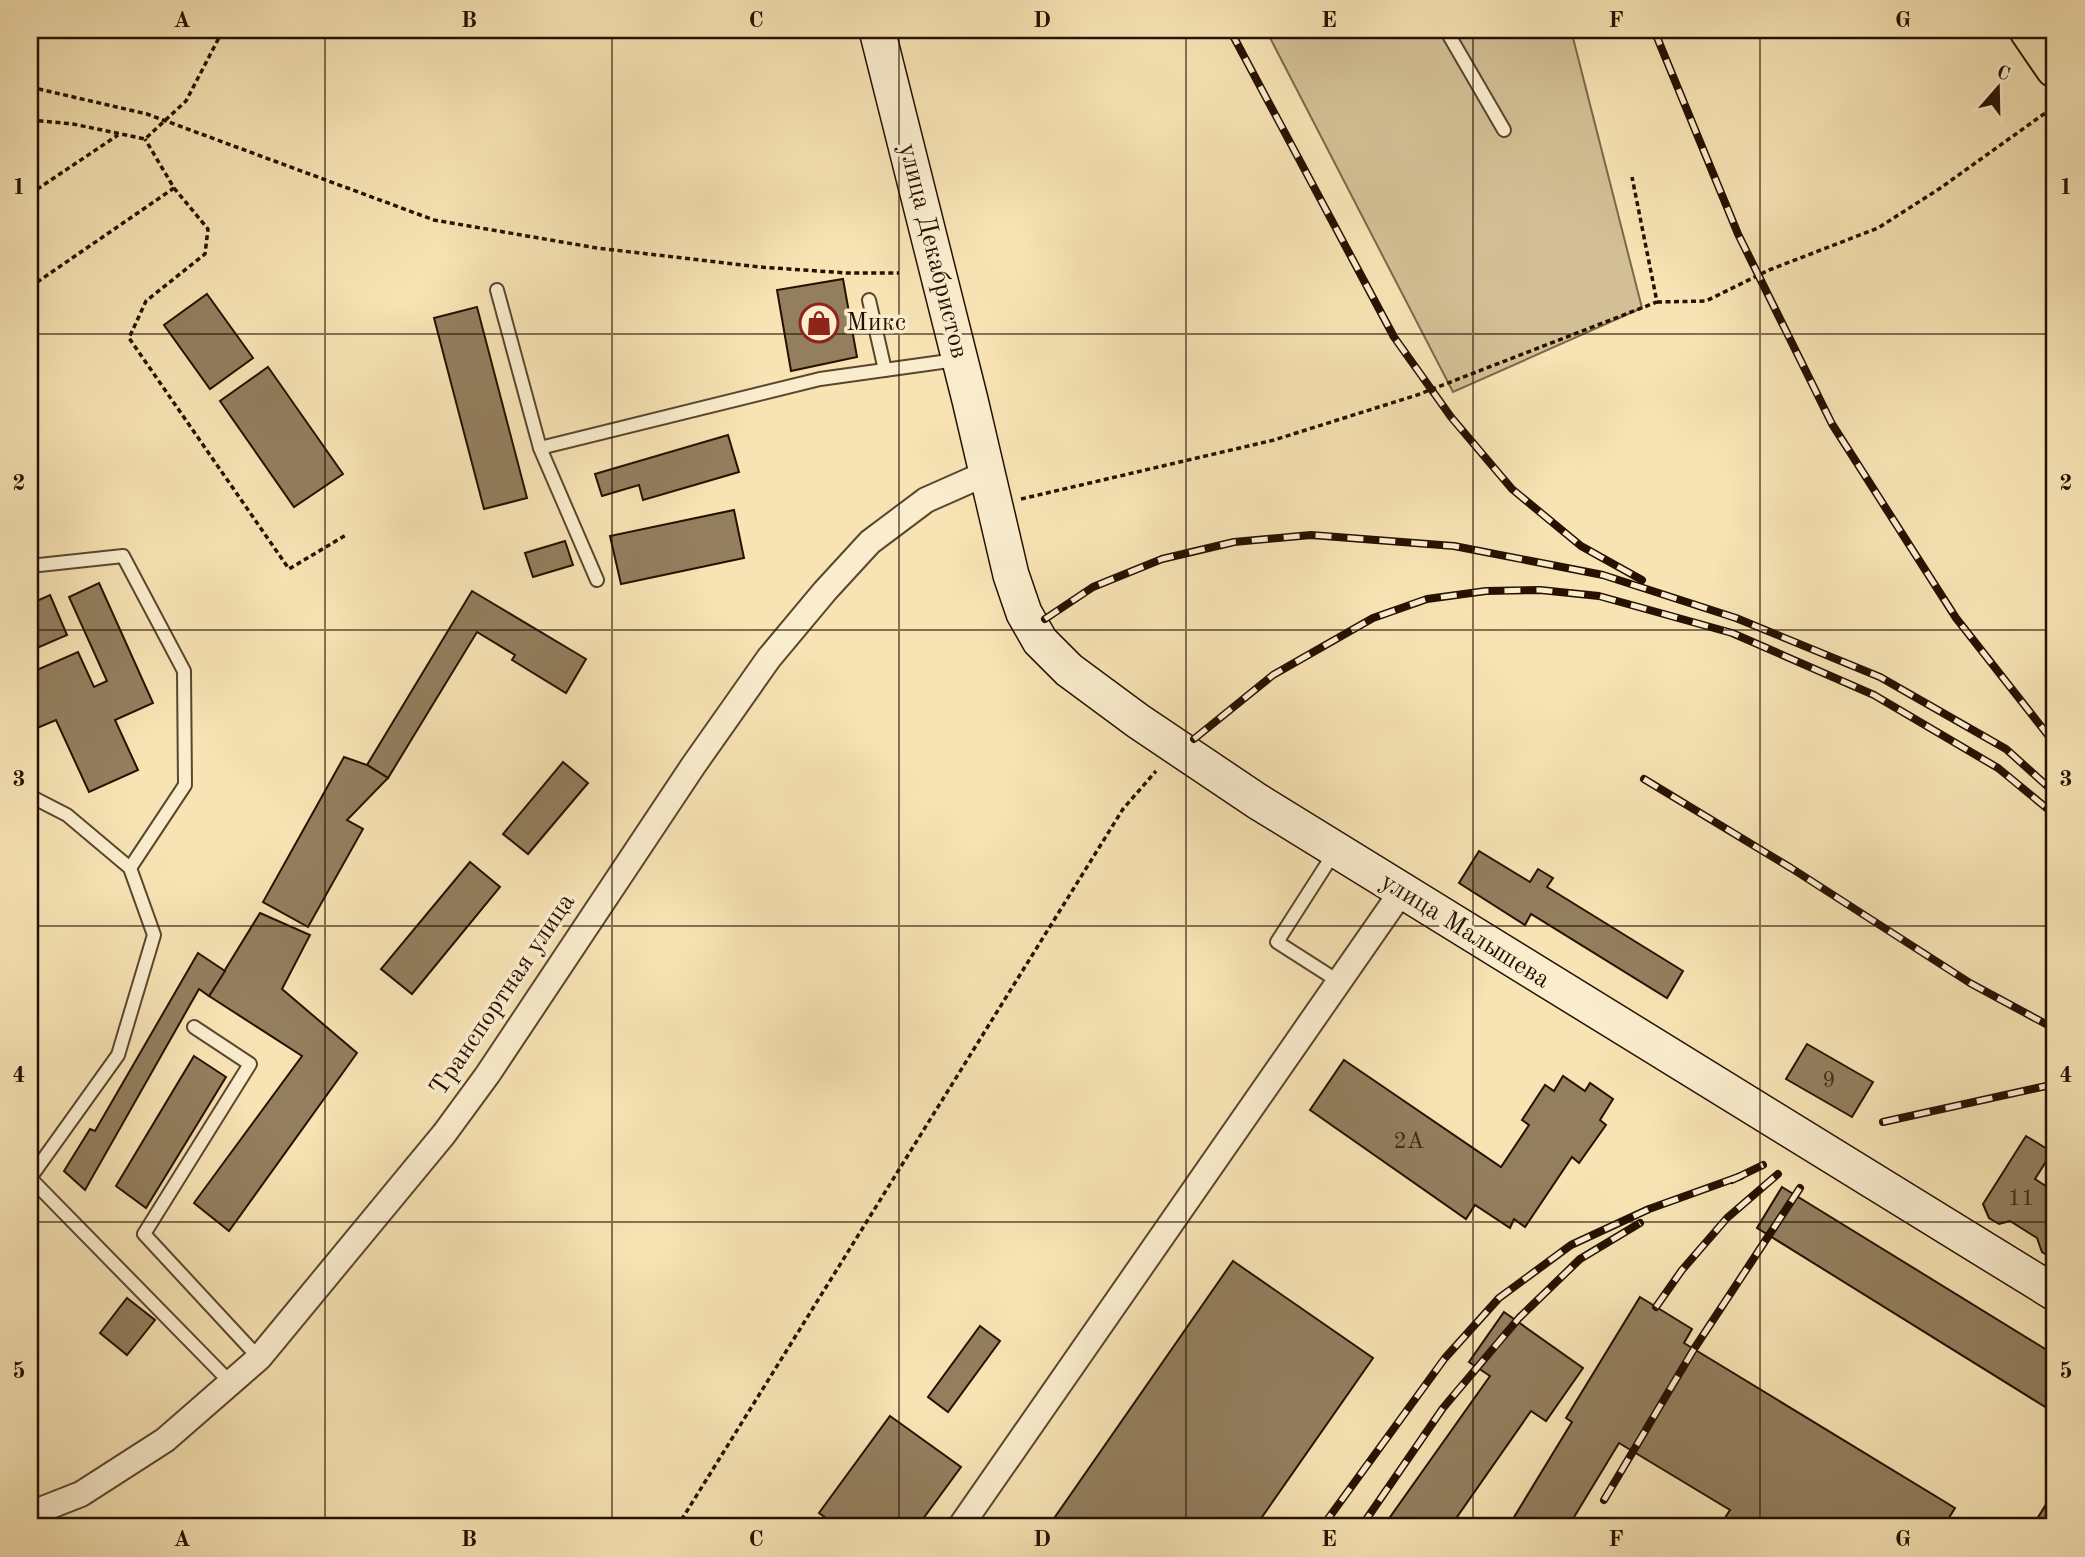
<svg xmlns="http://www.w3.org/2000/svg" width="2085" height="1557" viewBox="0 0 2085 1557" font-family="'Old Standard TT',serif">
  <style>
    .green { fill: #d3bf95; stroke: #7c684a; stroke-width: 2 }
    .building { fill: #937e5e; stroke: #261100; stroke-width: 2 }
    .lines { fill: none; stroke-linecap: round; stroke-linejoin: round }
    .lane-casing { stroke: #5a462d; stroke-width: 16 }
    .street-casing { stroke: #5a462d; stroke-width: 28 }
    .secondary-casing { stroke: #261100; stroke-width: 38 }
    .primary-casing { stroke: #261100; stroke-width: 42 }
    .path { stroke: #261100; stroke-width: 3.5; stroke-dasharray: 5 3.5; stroke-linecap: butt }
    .lane { stroke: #faedce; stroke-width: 12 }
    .street { stroke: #faedce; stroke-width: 24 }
    .secondary { stroke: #faedce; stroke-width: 35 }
    .primary { stroke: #f7e3b4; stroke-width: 38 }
    .rail-casing { stroke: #261100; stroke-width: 8 }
    .rail { stroke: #faedce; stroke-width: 5; stroke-dasharray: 16; stroke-linecap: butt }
    .grid { fill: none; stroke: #261100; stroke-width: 2; stroke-opacity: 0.55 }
    .labels { text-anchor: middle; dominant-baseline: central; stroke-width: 7; stroke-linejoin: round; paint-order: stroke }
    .number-label { font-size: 23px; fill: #412c18 }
    .street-label { font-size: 26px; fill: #261100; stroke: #faedce }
    .poi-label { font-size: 26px; fill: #261100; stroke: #faedce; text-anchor: start }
    .neatline { fill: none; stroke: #261100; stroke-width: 2.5 }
    .grid-label { font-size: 23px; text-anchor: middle; font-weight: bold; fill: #261100 }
  </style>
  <rect width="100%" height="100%" fill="#f7e3b4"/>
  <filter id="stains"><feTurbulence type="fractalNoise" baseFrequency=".00286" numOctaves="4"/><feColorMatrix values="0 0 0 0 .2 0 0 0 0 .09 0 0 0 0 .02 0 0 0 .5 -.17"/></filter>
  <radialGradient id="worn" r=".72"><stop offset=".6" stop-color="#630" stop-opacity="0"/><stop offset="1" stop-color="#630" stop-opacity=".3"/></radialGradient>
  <!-- green -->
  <path class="green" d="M1266,30H1571L1642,308L1453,392Z"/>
  <!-- building -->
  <g class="building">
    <path d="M843,279L857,357L791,371L777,290Z"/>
    <path d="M207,294L253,358L210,389L164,325Z"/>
    <path d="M477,307L527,498L484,509L434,318Z"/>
    <path d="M268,367L343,474L294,507L220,401Z"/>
    <path d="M728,435L739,472L643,500L639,485L602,496L595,474Z"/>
    <path d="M734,510L744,558L621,584L610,536Z"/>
    <path d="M565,541L573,565L533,577L525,553Z"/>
    <path d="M99,583L153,703L115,720L138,770L89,792L56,720L30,731V673L78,652L94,687L107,681L69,597Z"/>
    <path d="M472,591L586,659L566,693L512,660L515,655L477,632L388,778L367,765Z"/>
    <path d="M50,595L67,635L30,651V604Z"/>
    <path d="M344,757L367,765L388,778L347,820L363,829L308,927L263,902Z"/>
    <path d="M563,762L588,783L528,854L503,834Z"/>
    <path d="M1479,851L1530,882L1538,869L1553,878L1547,887L1683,971L1667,998L1531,914L1525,925L1459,883Z"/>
    <path d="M470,862L500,887L412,994L381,969Z"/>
    <path d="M260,913L310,935L282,989L357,1053L229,1231L194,1203L302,1056L209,996Z"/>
    <path d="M198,953L225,971L209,996L199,989L85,1190L64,1171L90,1129L95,1131Z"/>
    <path d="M1807,1044L1873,1082L1852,1117L1786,1079Z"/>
    <path d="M194,1056L226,1077L146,1208L116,1186Z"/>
    <path d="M1344,1060L1501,1167L1529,1125L1522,1120L1545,1085L1554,1091L1563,1076L1585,1091L1590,1083L1613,1099L1600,1120L1606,1125L1579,1163L1572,1157L1525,1227L1514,1219L1510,1228L1475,1205L1466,1219L1310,1110Z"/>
    <path d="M2026,1136L2052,1152L2035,1179L2055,1192V1257L2052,1258L2042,1252L2037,1238L2010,1221L1999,1224L1989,1218L1983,1204Z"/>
    <path d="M1782,1187L2055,1355V1413L1757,1228Z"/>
    <path d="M1233,1261L1373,1358L1255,1527H1048Z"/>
    <path d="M1640,1297L1692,1329L1684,1343L1955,1508L1947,1521L1957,1527H1719L1730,1510L1619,1443L1568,1527H1508L1572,1422L1566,1418Z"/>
    <path d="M127,1298L155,1320L127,1355L100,1333Z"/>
    <path d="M1504,1312L1583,1368L1546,1421L1531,1411L1450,1527H1383L1490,1376L1469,1362Z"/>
    <path d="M980,1326L1000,1341L948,1412L928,1397Z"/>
    <path d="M890,1416L961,1467L917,1527H839L819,1513Z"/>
    <path d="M2055,1490V1527H2032Z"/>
  </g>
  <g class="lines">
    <defs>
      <g id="lane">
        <path d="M1446,30L1504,130"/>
        <path d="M497,290L540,448L820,379L956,360"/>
        <path d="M869,300L885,370"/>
        <path d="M540,448L597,580"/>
        <path d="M30,566L123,556L184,671L185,785L130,868"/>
        <path d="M30,796L67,815L130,868L154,935L118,1055L30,1178L231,1383"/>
        <path d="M1334,853L1277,942L1338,981"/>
        <path d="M194,1027L250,1064L144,1234L259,1358"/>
      </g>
      <g id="street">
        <path d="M30,1514L81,1494L165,1440L259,1358L444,1134L488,1074L693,766L769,658L825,591L870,542L926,500L987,473"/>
        <path d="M960,1527L1402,891"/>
      </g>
      <path id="secondary" d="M877,30L970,400L1011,575L1024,613L1040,641L1069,670L1138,721L1257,801L2055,1293"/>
      <path id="primary" d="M2029,30L2055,68"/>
    </defs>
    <!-- lane casing -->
    <use href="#lane" class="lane-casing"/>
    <!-- street casing -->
    <use href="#street" class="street-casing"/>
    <!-- secondary casing -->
    <use href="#secondary" class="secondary-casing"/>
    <!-- primary casing -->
    <use href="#primary" class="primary-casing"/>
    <!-- path -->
    <g class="path">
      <path d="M30,87L147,114L434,220L597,248L760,267L847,273H899"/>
      <path d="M30,120L73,124L145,139L186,101L223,30"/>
      <path d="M174,188L208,229L205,254L146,301L129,338L289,569L346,535"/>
      <path d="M30,194L118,135"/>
      <path d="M30,287L174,188L145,139"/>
      <path d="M1657,302L1706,301L1769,270L1878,228L1939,189L2055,106"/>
      <path d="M1021,499L1274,440L1417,395L1657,302L1632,177"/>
      <path d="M677,1527L1123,809L1156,771"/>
    </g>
    <!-- lane -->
    <use href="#lane" class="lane"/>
    <!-- street -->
    <use href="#street" class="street"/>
    <!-- secondary -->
    <use href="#secondary" class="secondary"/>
    <!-- primary -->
    <use href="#primary" class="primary"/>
    <defs>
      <g id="rail">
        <path d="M1230,30L1394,337L1451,417L1512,489L1581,546L1642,580"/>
        <path d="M1654,30L1738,234L1832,424L1956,618L2055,744"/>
        <path d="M1045,619L1093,587L1162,559L1234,542L1311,535L1454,546L1603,575L1736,618L1880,677L2006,749L2055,793"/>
        <path d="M1194,739L1273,675L1373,618L1427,599L1486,591L1540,590L1599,596L1732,633L1874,695L1998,768L2055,815"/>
        <path d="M1644,779L1791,868L1970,983L2055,1029"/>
        <path d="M1883,1122L2055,1084"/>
        <path d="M1732,1180L1763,1165"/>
        <path d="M1656,1307L1682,1270L1727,1218L1778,1174"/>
        <path d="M1604,1500L1694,1349L1800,1188"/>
        <path d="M1322,1527L1445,1358L1499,1298L1571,1245L1649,1209L1741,1176"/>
        <path d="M1361,1527L1443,1408L1519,1318L1580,1259L1640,1223"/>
      </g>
    </defs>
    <!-- rail casing -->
    <use href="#rail" class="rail-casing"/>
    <!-- rail -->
    <use href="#rail" class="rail"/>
  </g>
  <!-- grid -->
  <path class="grid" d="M325,30V1527M612,30V1527M899,30V1527M1186,30V1527M1473,30V1527M1760,30V1527M30,334H2055M30,630H2055M30,926H2055M30,1222H2055"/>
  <!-- icons -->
  <defs>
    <symbol id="shop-ring" viewBox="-11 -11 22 22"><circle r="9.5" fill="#faedce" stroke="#8f2418" stroke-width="1.5"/><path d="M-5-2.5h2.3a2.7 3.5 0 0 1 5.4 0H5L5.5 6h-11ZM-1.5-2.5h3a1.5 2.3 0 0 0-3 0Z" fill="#8f2418"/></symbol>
  </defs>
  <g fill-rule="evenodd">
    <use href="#shop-ring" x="797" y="301" width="44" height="44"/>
  </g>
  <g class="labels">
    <!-- number labels -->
    <g class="number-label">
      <text x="1829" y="1080">9</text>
      <text x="1409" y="1141">2А</text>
      <text x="2021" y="1198">11</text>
    </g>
    <!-- street labels -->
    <g class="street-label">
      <text transform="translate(933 251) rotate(76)">улица Декабристов</text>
      <text transform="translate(1465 931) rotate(32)">улица Малышева</text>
      <text transform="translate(503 995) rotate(-56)">Транспортная улица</text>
    </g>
    <!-- poi labels -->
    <g class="poi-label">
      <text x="846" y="323">Микс</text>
    </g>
  </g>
  <!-- margin -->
  <rect width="2085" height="1557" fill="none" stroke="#f7e3b4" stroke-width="77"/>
  <!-- north arrow -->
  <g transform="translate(1998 88) rotate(20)" stroke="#faedce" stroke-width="5" paint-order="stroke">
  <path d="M0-5L12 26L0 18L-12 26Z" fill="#261100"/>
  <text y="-10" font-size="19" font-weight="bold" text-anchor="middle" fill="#261100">С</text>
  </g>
  <rect x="38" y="38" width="2008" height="1480" class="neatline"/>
  <g class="grid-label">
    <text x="182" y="27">A</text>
    <text x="469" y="27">B</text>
    <text x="756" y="27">C</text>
    <text x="1042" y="27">D</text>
    <text x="1329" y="27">E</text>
    <text x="1616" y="27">F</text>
    <text x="1903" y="27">G</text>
    <text x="19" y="194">1</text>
    <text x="2066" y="194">1</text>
    <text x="19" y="490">2</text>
    <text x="2066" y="490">2</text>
    <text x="19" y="786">3</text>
    <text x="2066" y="786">3</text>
    <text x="19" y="1082">4</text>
    <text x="2066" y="1082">4</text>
    <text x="19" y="1378">5</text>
    <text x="2066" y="1378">5</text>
    <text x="182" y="1546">A</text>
    <text x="469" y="1546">B</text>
    <text x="756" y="1546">C</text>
    <text x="1042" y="1546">D</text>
    <text x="1329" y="1546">E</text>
    <text x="1616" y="1546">F</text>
    <text x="1903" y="1546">G</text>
  </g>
  <rect width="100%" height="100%" filter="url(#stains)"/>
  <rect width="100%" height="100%" fill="url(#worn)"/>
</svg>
